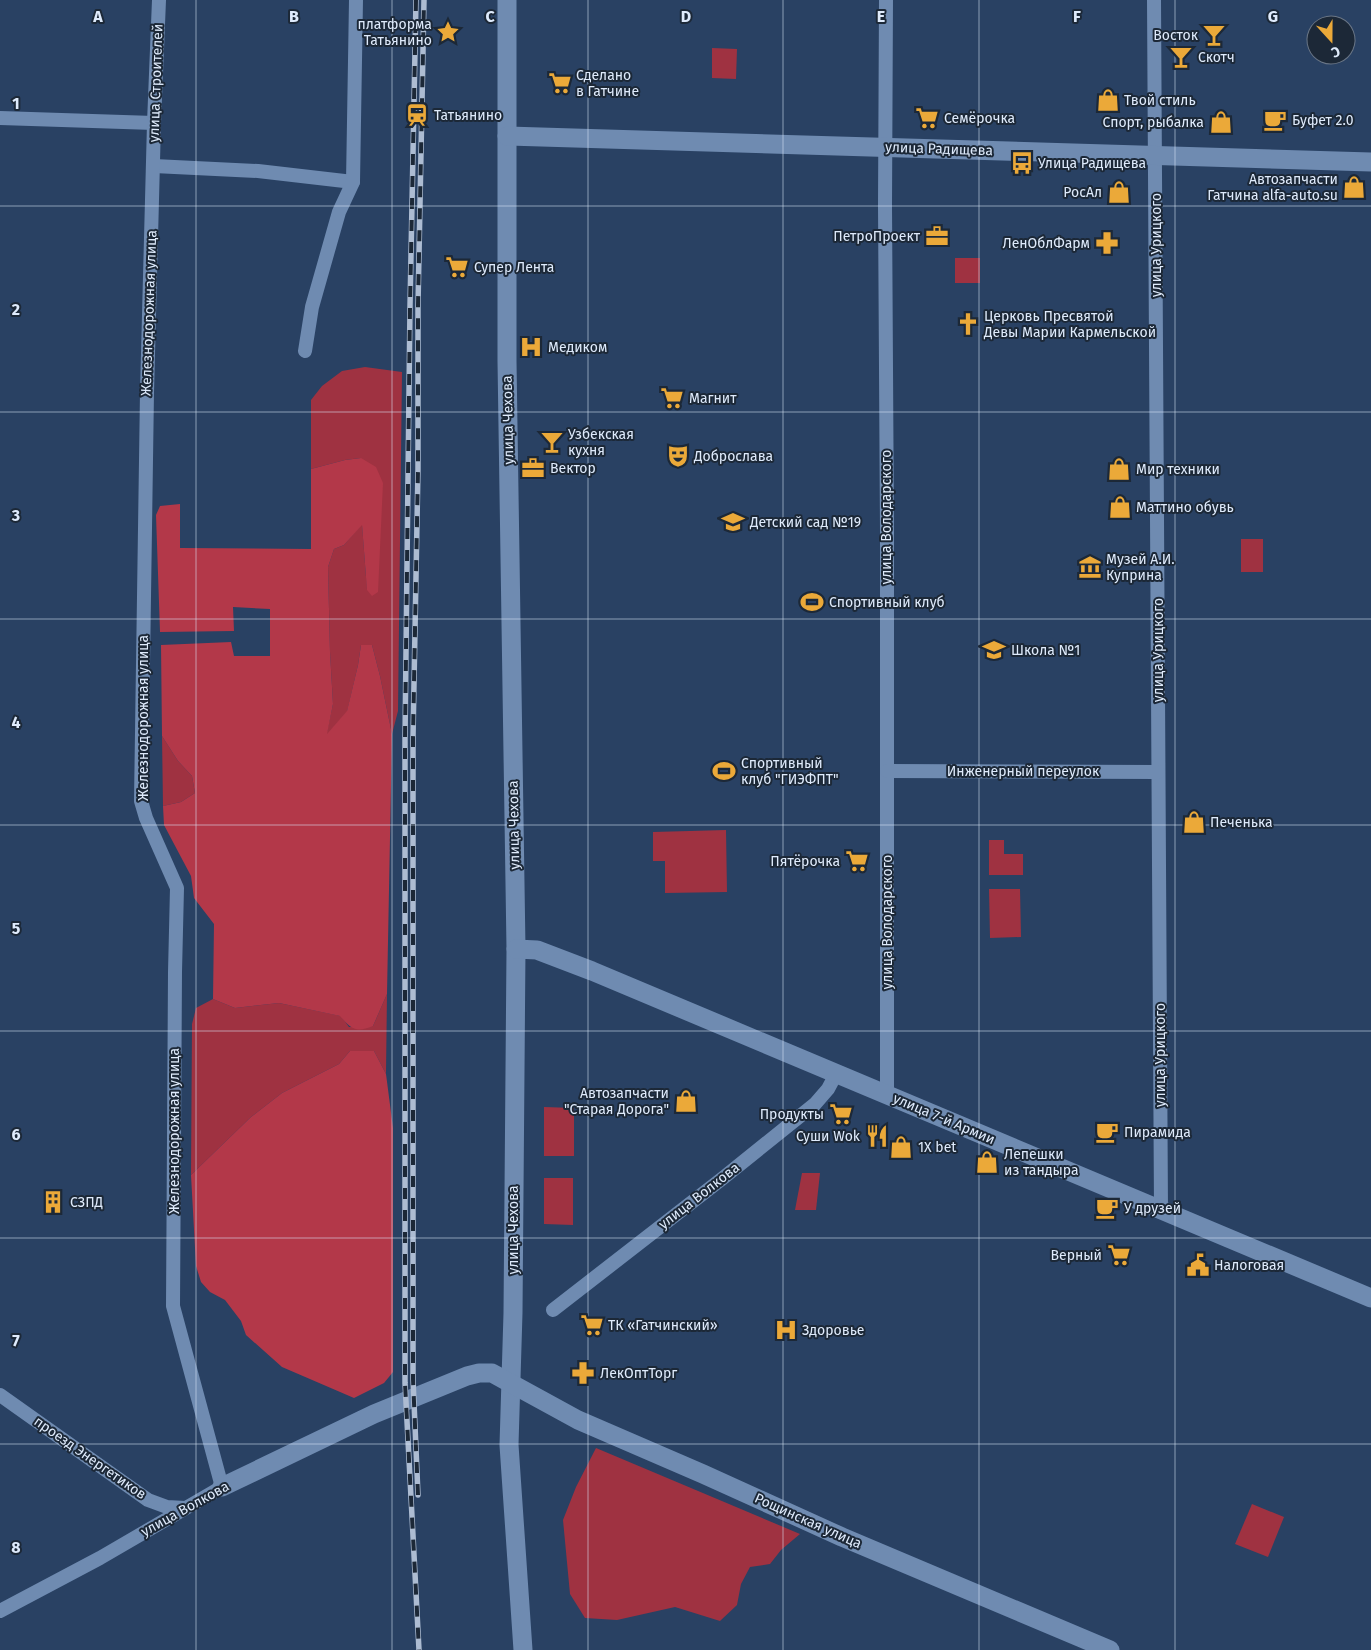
<svg xmlns="http://www.w3.org/2000/svg" width="1371" height="1650" viewBox="0 0 1371 1650" font-family="'Fira Sans',sans-serif">
  <style>
    .green { fill: #9f3241 }
    .forest { fill: #b33849 }
    .lines { fill: none; stroke-linecap: round; stroke-linejoin: round }
    .street { stroke: #6f8bb1; stroke-width: 14 }
    .secondary { stroke: #6f8bb1; stroke-width: 19 }
    .rail-casing { stroke: #adbcd2; stroke-width: 5.5 }
    .rail { stroke: #1c2837; stroke-width: 4; stroke-dasharray: 11; stroke-linecap: butt }
    .grid { fill: none; stroke: #dfebfc; stroke-width: 1; stroke-opacity: 0.55 }
    .labels { text-anchor: middle; dominant-baseline: central; stroke-width: 4; stroke-linejoin: round; paint-order: stroke }
    .poi-label { font-size: 14px; fill: #dfebfc; stroke: #1c2837; text-anchor: start }
    .street-label { font-size: 14px; fill: #dfebfc; stroke: #1c2837 }
    .grid-label { font-size: 16px; text-anchor: middle; font-weight: bold; fill: #dfebfc; stroke: #1c2837; stroke-width: 4; stroke-linejoin: round; paint-order: stroke }
  </style>
  <rect width="100%" height="100%" fill="#294163"/>
  <!-- green -->
  <g class="green">
    <path d="M712,48L737,49L736,79L712,78Z"/>
    <rect x="955" y="258" width="25" height="25"/>
    <path d="M365,367L402,372L398,711L392,734L380,676L372,645H361L358,665L347,712L326,736L333,704L330,652L328,567L334,549L344,545L362,524L367,590L361,458L345,460L311,469V400L322,386L342,371Z"/>
    <rect x="1241" y="539" width="22" height="33"/>
    <path d="M162,736L178,761L192,776L195,793L181,802L163,806Z"/>
    <path d="M726,830L727,892L665,893V861H653V832Z"/>
    <path d="M989,840H1004V854H1023V875H989Z"/>
    <path d="M989,889H1020L1021,937L990,938Z"/>
    <path d="M387,994L386,1074L374,1051H350L339,1064L282,1093L251,1117L191,1175L192,1024L196,1008L213,999L235,1008L279,1003L341,1016L349,1027L373,1026Z"/>
    <path d="M544,1107L574,1108V1156H544Z"/>
    <path d="M802,1173H820L816,1210H795Z"/>
    <path d="M544,1178H573V1225L544,1224Z"/>
    <path d="M596,1448L800,1534L781,1550L770,1564L750,1567L741,1584L737,1605L720,1621L675,1607L617,1620L585,1618L570,1594L563,1520L576,1487Z"/>
    <path d="M1252,1504L1284,1517L1268,1557L1235,1544Z"/>
  </g>
  <!-- forest -->
  <g class="forest">
    <path d="M361,458L376,467L383,483L378,592L372,596L367,590L362,525L344,545L334,549L328,567L330,652L333,704L327,734L347,711L358,665L361,645H372L380,676L392,734L387,994L373,1026C356,1033 351,1029 340,1016L279,1003L235,1008L213,999L214,924L194,898L191,876L164,825L163,806L181,802L195,793L192,776L178,761L162,736L161,645L231,642L234,656H270V609L233,607L234,631L160,632L156,515L160,506L180,504V548L311,549V469L345,460Z"/>
    <path d="M350,1051H374L386,1074L393,1128V1372L384,1383L354,1398L282,1367L246,1335L241,1321L225,1300L210,1292L201,1282L196,1266L191,1175L251,1117L282,1093L339,1064Z"/>
  </g>
  <g class="lines">
    <!-- street -->
    <g class="street">
      <path d="M886,0L885,205L887,530V1095"/>
      <path d="M1154,0L1161,1210"/>
      <path d="M0,118L154,123"/>
      <path d="M154,166L258,171L353,182"/>
      <path d="M305,351L312,307L339,212L353,182L356,0"/>
      <path d="M887,771L1158,772"/>
      <path d="M553,1310L723,1178L815,1104L828,1089L836,1074"/>
      <path d="M0,1395L148,1500L167,1507L185,1508"/>
      <path d="M0,1611L100,1558L222,1487L173,1306L175,972L177,888L146,818L141,801L147,392L154,123L159,0"/>
    </g>
    <!-- secondary -->
    <g class="secondary">
      <path d="M507,0V361L516,949L513,1313L509,1445L523,1650"/>
      <path d="M507,136L1371,162"/>
      <path d="M516,949L537,950L592,971L1371,1298"/>
      <path d="M222,1487L374,1414L467,1376L479,1373H492L578,1420L703,1474L842,1537L1110,1650"/>
    </g>
    <defs>
      <g id="rail">
        <path d="M416,0L410,306L405,739V1383L419,1650"/>
        <path d="M418,1495L413,1379V738L418,469V306L424,0"/>
      </g>
    </defs>
    <!-- rail casing -->
    <use href="#rail" class="rail-casing"/>
    <!-- rail -->
    <use href="#rail" class="rail"/>
  </g>
  <!-- grid -->
  <path class="grid" d="M196,0V1650M392,0V1650M588,0V1650M783,0V1650M979,0V1650M1175,0V1650M0,206H1371M0,412H1371M0,619H1371M0,825H1371M0,1031H1371M0,1238H1371M0,1444H1371"/>
  <!-- icons -->
  <defs>
    <symbol id="sight-bare" viewBox="-9 -9 18 18"><path d="M0-6L1.8-2.2L6-1.7L2.9 1.2L3.7 5.4L0 3.3L-3.7 5.4L-2.9 1.2L-6-1.7L-1.8-2.2Z" fill="#eba939" stroke="#1c2837" stroke-width="2.5" paint-order="stroke"/></symbol>
    <symbol id="bar-bare" viewBox="-9 -9 18 18"><path d="M-6-5H6L.8 .8V4.5H3.5V6h-7V4.5H-.8V.8Z" fill="#eba939" stroke="#1c2837" stroke-width="2.5" paint-order="stroke"/></symbol>
    <symbol id="supermarket-bare" viewBox="-9 -9 18 18"><path d="M-6-5.5h2.5l.6 2H6L4.5 2H-2.5L-4.4-4H-6ZM-1.5 3.2a1.3 1.3 0 1 0 .1 0ZM3 3.2a1.3 1.3 0 1 0 .1 0Z" fill="#eba939" stroke="#1c2837" stroke-width="2.5" paint-order="stroke"/></symbol>
    <symbol id="shop-bare" viewBox="-9 -9 18 18"><path d="M-5-2.5h2.3a2.7 3.5 0 0 1 5.4 0H5L5.5 6h-11ZM-1.5-2.5h3a1.5 2.3 0 0 0-3 0Z" fill="#eba939" stroke="#1c2837" stroke-width="2.5" paint-order="stroke"/></symbol>
    <symbol id="station-bare" viewBox="-9 -9 18 18"><path d="M-3-6H3Q5-6 5-4V2Q5 4 3 4L4.5 6H3L1.5 4h-3L-3 6H-4.5L-3 4Q-5 4-5 2V-4Q-5-6-3-6ZM-3.5-4v3h7v-3ZM-3.5 1v1.5H-2V1ZM2 1v1.5H3.5V1Z" fill="#eba939" stroke="#1c2837" stroke-width="2.5" paint-order="stroke"/></symbol>
    <symbol id="cafe-bare" viewBox="-9 -9 18 18"><path d="M-5.5-4.5H6V0H3Q3 3.5 0 3.5H-2.5Q-5.5 3.5-5.5 0ZM3-3.2v2h1.7v-2ZM-6 4.5H4V6H-6Z" fill="#eba939" stroke="#1c2837" stroke-width="2.5" paint-order="stroke"/></symbol>
    <symbol id="bus-bare" viewBox="-9 -9 18 18"><path d="M-5-6H5V4H4V6H2V4H-2V6H-4V4H-5ZM-3.5-4V0h7V-4ZM-3.5 1.2v1.5H-2V1.2ZM2 1.2v1.5H3.5V1.2Z" fill="#eba939" stroke="#1c2837" stroke-width="2.5" paint-order="stroke"/></symbol>
    <symbol id="office-bare" viewBox="-9 -9 18 18"><path d="M-6-3h4V-5.5h4V-3h4V5H-6ZM-1-4.5V-3h2v-1.5ZM-6 0V1H6V0Z" fill="#eba939" stroke="#1c2837" stroke-width="2.5" paint-order="stroke"/></symbol>
    <symbol id="pharmacy-bare" viewBox="-9 -9 18 18"><path d="M-2-6h4v4h4v4h-4v4h-4v-4h-4v-4h4Z" fill="#eba939" stroke="#1c2837" stroke-width="2.5" paint-order="stroke"/></symbol>
    <symbol id="church-bare" viewBox="-9 -9 18 18"><path d="M-1.2-6h2.4v3.5h3.3v2.4h-3.3V6h-2.4V-.1h-3.3v-2.4h3.3Z" fill="#eba939" stroke="#1c2837" stroke-width="2.5" paint-order="stroke"/></symbol>
    <symbol id="hospital-bare" viewBox="-9 -9 18 18"><path d="M-5-5h3v3.5h4V-5h3V5h-3V1.5h-4V5h-3Z" fill="#eba939" stroke="#1c2837" stroke-width="2.5" paint-order="stroke"/></symbol>
    <symbol id="theatre-bare" viewBox="-9 -9 18 18"><path d="M-5-5.5Q0-4 5-5.5V0Q5 5 0 6Q-5 5-5 0ZM-3.3-2.5H-1v1.5H-3.3ZM1-2.5H3.3v1.5H1ZM-2.8 1Q0 5.5 2.8 1Z" fill="#eba939" stroke="#1c2837" stroke-width="2.5" paint-order="stroke"/></symbol>
    <symbol id="school-bare" viewBox="-9 -9 18 18"><path d="M0-5L7-2L0 1L-7-2ZM-4 1L0 2.5L4 1V4Q0 6-4 4Z" fill="#eba939" stroke="#1c2837" stroke-width="2.5" paint-order="stroke"/></symbol>
    <symbol id="museum-bare" viewBox="-9 -9 18 18"><path d="M0-6L6-3V-2H-6V-3ZM-5-1h2V3h-2ZM-1-1h2V3h-2ZM3-1h2V3H3ZM-6 4H6V6H-6Z" fill="#eba939" stroke="#1c2837" stroke-width="2.5" paint-order="stroke"/></symbol>
    <symbol id="stadium-bare" viewBox="-9 -9 18 18"><path d="M0-5a6.5 5 0 1 0 0 10a6.5 5 0 1 0 0-10ZM-3.5-1.8h7v3.6h-7Z" fill="#eba939" stroke="#1c2837" stroke-width="2.5" paint-order="stroke"/></symbol>
    <symbol id="restaurant-bare" viewBox="-9 -9 18 18"><path d="M-5-6h1v4h1v-4h1v4h1v-4h1v5L-1.5 .5V6h-2V.5L-5-1ZM5-6V6H3V1.5H1.5Q1.5-4 5-6Z" fill="#eba939" stroke="#1c2837" stroke-width="2.5" paint-order="stroke"/></symbol>
    <symbol id="building-bare" viewBox="-9 -9 18 18"><path d="M-4-6H4V6H1V3H-1V6H-4ZM-2.5-4.3h1.7v1.8h-1.7ZM.8-4.3h1.7v1.8H.8ZM-2.5-1h1.7V.8h-1.7ZM.8-1h1.7V.8H.8Z" fill="#eba939" stroke="#1c2837" stroke-width="2.5" paint-order="stroke"/></symbol>
    <symbol id="civic-bare" viewBox="-9 -9 18 18"><path d="M-.6-6.5H3V-4.5H.6V-3L4-1V1h2V6H-6V1h2V-1L-.6-3ZM-1.2 2.5V6h2.4V2.5Z" fill="#eba939" stroke="#1c2837" stroke-width="2.5" paint-order="stroke"/></symbol>
  </defs>
  <g fill-rule="evenodd">
    <use href="#sight-bare" x="432" y="16" width="32" height="32"/>
    <use href="#bar-bare" x="1198" y="19" width="32" height="32"/>
    <use href="#bar-bare" x="1165" y="41" width="32" height="32"/>
    <use href="#supermarket-bare" x="544" y="67" width="32" height="32"/>
    <use href="#shop-bare" x="1092" y="84" width="32" height="32"/>
    <use href="#station-bare" x="401" y="99" width="32" height="32"/>
    <use href="#supermarket-bare" x="911" y="102" width="32" height="32"/>
    <use href="#cafe-bare" x="1259" y="104" width="32" height="32"/>
    <use href="#shop-bare" x="1205" y="106" width="32" height="32"/>
    <use href="#bus-bare" x="1006" y="147" width="32" height="32"/>
    <use href="#shop-bare" x="1338" y="171" width="32" height="32"/>
    <use href="#shop-bare" x="1103" y="176" width="32" height="32"/>
    <use href="#office-bare" x="921" y="220" width="32" height="32"/>
    <use href="#pharmacy-bare" x="1091" y="227" width="32" height="32"/>
    <use href="#supermarket-bare" x="441" y="251" width="32" height="32"/>
    <use href="#church-bare" x="952" y="308" width="32" height="32"/>
    <use href="#hospital-bare" x="515" y="331" width="32" height="32"/>
    <use href="#supermarket-bare" x="656" y="382" width="32" height="32"/>
    <use href="#bar-bare" x="536" y="426" width="32" height="32"/>
    <use href="#theatre-bare" x="662" y="440" width="32" height="32"/>
    <use href="#office-bare" x="517" y="452" width="32" height="32"/>
    <use href="#shop-bare" x="1103" y="453" width="32" height="32"/>
    <use href="#shop-bare" x="1104" y="491" width="32" height="32"/>
    <use href="#school-bare" x="717" y="506" width="32" height="32"/>
    <use href="#museum-bare" x="1074" y="551" width="32" height="32"/>
    <use href="#stadium-bare" x="796" y="586" width="32" height="32"/>
    <use href="#school-bare" x="978" y="634" width="32" height="32"/>
    <use href="#stadium-bare" x="708" y="755" width="32" height="32"/>
    <use href="#shop-bare" x="1178" y="806" width="32" height="32"/>
    <use href="#supermarket-bare" x="841" y="845" width="32" height="32"/>
    <use href="#shop-bare" x="670" y="1085" width="32" height="32"/>
    <use href="#supermarket-bare" x="825" y="1098" width="32" height="32"/>
    <use href="#cafe-bare" x="1091" y="1116" width="32" height="32"/>
    <use href="#restaurant-bare" x="861" y="1120" width="32" height="32"/>
    <use href="#shop-bare" x="885" y="1131" width="32" height="32"/>
    <use href="#shop-bare" x="971" y="1146" width="32" height="32"/>
    <use href="#building-bare" x="37" y="1186" width="32" height="32"/>
    <use href="#cafe-bare" x="1091" y="1192" width="32" height="32"/>
    <use href="#supermarket-bare" x="1103" y="1239" width="32" height="32"/>
    <use href="#civic-bare" x="1182" y="1249" width="32" height="32"/>
    <use href="#supermarket-bare" x="576" y="1309" width="32" height="32"/>
    <use href="#hospital-bare" x="770" y="1314" width="32" height="32"/>
    <use href="#pharmacy-bare" x="567" y="1357" width="32" height="32"/>
  </g>
  <g class="labels">
    <!-- poi labels -->
    <g class="poi-label">
      <text x="432" y="24" text-anchor="end">платформа<tspan x="432" dy="16">Татьянино</tspan></text>
      <text x="1198" y="35" text-anchor="end">Восток</text>
      <text x="1198" y="57">Скотч</text>
      <text x="576" y="75">Сделано<tspan x="576" dy="16">в Гатчине</tspan></text>
      <text x="1124" y="100">Твой стиль</text>
      <text x="434" y="115">Татьянино</text>
      <text x="944" y="118">Семёрочка</text>
      <text x="1292" y="120">Буфет 2.0</text>
      <text x="1204" y="122" text-anchor="end">Спорт, рыбалка</text>
      <text x="1038" y="163">Улица Радищева</text>
      <text x="1338" y="179" text-anchor="end">Автозапчасти<tspan x="1338" dy="16">Гатчина alfa-auto.su</tspan></text>
      <text x="1102" y="192" text-anchor="end">РосАл</text>
      <text x="920" y="236" text-anchor="end">ПетроПроект</text>
      <text x="1090" y="243" text-anchor="end">ЛенОблФарм</text>
      <text x="474" y="267">Супер Лента</text>
      <text x="984" y="316">Церковь Пресвятой<tspan x="984" dy="16">Девы Марии Кармельской</tspan></text>
      <text x="548" y="347">Медиком</text>
      <text x="689" y="398">Магнит</text>
      <text x="568" y="434">Узбекская<tspan x="568" dy="16">кухня</tspan></text>
      <text x="694" y="456">Доброслава</text>
      <text x="550" y="468">Вектор</text>
      <text x="1136" y="469">Мир техники</text>
      <text x="1136" y="507">Маттино обувь</text>
      <text x="750" y="522">Детский сад №19</text>
      <text x="1106" y="559">Музей А.И.<tspan x="1106" dy="16">Куприна</tspan></text>
      <text x="829" y="602">Спортивный клуб</text>
      <text x="1011" y="650">Школа №1</text>
      <text x="741" y="763">Спортивный<tspan x="741" dy="16">клуб "ГИЭФПТ"</tspan></text>
      <text x="1210" y="822">Печенька</text>
      <text x="840" y="861" text-anchor="end">Пятёрочка</text>
      <text x="669" y="1093" text-anchor="end">Автозапчасти<tspan x="669" dy="16">"Старая Дорога"</tspan></text>
      <text x="824" y="1114" text-anchor="end">Продукты</text>
      <text x="1124" y="1132">Пирамида</text>
      <text x="860" y="1136" text-anchor="end">Суши Wok</text>
      <text x="918" y="1147">1X bet</text>
      <text x="1004" y="1154">Лепешки<tspan x="1004" dy="16">из тандыра</tspan></text>
      <text x="70" y="1202">СЗПД</text>
      <text x="1124" y="1208">У друзей</text>
      <text x="1102" y="1255" text-anchor="end">Верный</text>
      <text x="1214" y="1265">Налоговая</text>
      <text x="608" y="1325">ТК «Гатчинский»</text>
      <text x="802" y="1330">Здоровье</text>
      <text x="600" y="1373">ЛекОптТорг</text>
    </g>
    <!-- street labels -->
    <g class="street-label">
      <text transform="translate(156 83) rotate(-88)">улица Строителей</text>
      <text transform="translate(939 149) rotate(2)">улица Радищева</text>
      <text transform="translate(1156 245) rotate(-90)">улица Урицкого</text>
      <text transform="translate(149 313) rotate(-88)">Железнодорожная улица</text>
      <text transform="translate(508 420) rotate(-91)">улица Чехова</text>
      <text transform="translate(886 517) rotate(-90)">улица Володарского</text>
      <text transform="translate(1158 650) rotate(-90)">улица Урицкого</text>
      <text transform="translate(143 718) rotate(-90)">Железнодорожная улица</text>
      <text x="1023" y="771">Инженерный переулок</text>
      <text transform="translate(514 825) rotate(-91)">улица Чехова</text>
      <text transform="translate(887 922) rotate(-90)">улица Володарского</text>
      <text transform="translate(1160 1055) rotate(-90)">улица Урицкого</text>
      <text transform="translate(944 1119) rotate(23)">улица 7-й Армии</text>
      <text transform="translate(174 1131) rotate(-90)">Железнодорожная улица</text>
      <text transform="translate(699 1196) rotate(-38)">улица Волкова</text>
      <text transform="translate(513 1230) rotate(-90)">улица Чехова</text>
      <text transform="translate(90 1458) rotate(35)">проезд Энергетиков</text>
      <text transform="translate(185 1509) rotate(-29)">улица Волкова</text>
      <text transform="translate(808 1521) rotate(24)">Рощинская улица</text>
    </g>
  </g>
  <g class="grid-label">
    <text x="98" y="22">A</text>
    <text x="294" y="22">B</text>
    <text x="490" y="22">C</text>
    <text x="686" y="22">D</text>
    <text x="881" y="22">E</text>
    <text x="1077" y="22">F</text>
    <text x="1273" y="22">G</text>
    <text x="16" y="109">1</text>
    <text x="16" y="315">2</text>
    <text x="16" y="521">3</text>
    <text x="16" y="728">4</text>
    <text x="16" y="934">5</text>
    <text x="16" y="1140">6</text>
    <text x="16" y="1346">7</text>
    <text x="16" y="1553">8</text>
  </g>
  <!-- north arrow -->
  <g transform="translate(1331 40) rotate(159)"><circle r="24" fill="#1c2837" stroke="#6a7686"/>
  <path d="M0-4L9 19L0 12L-9 19Z" fill="#eba939"/>
  <text y="-8" font-size="14" font-weight="bold" text-anchor="middle" fill="#dfebfc">С</text>
  </g>
</svg>
